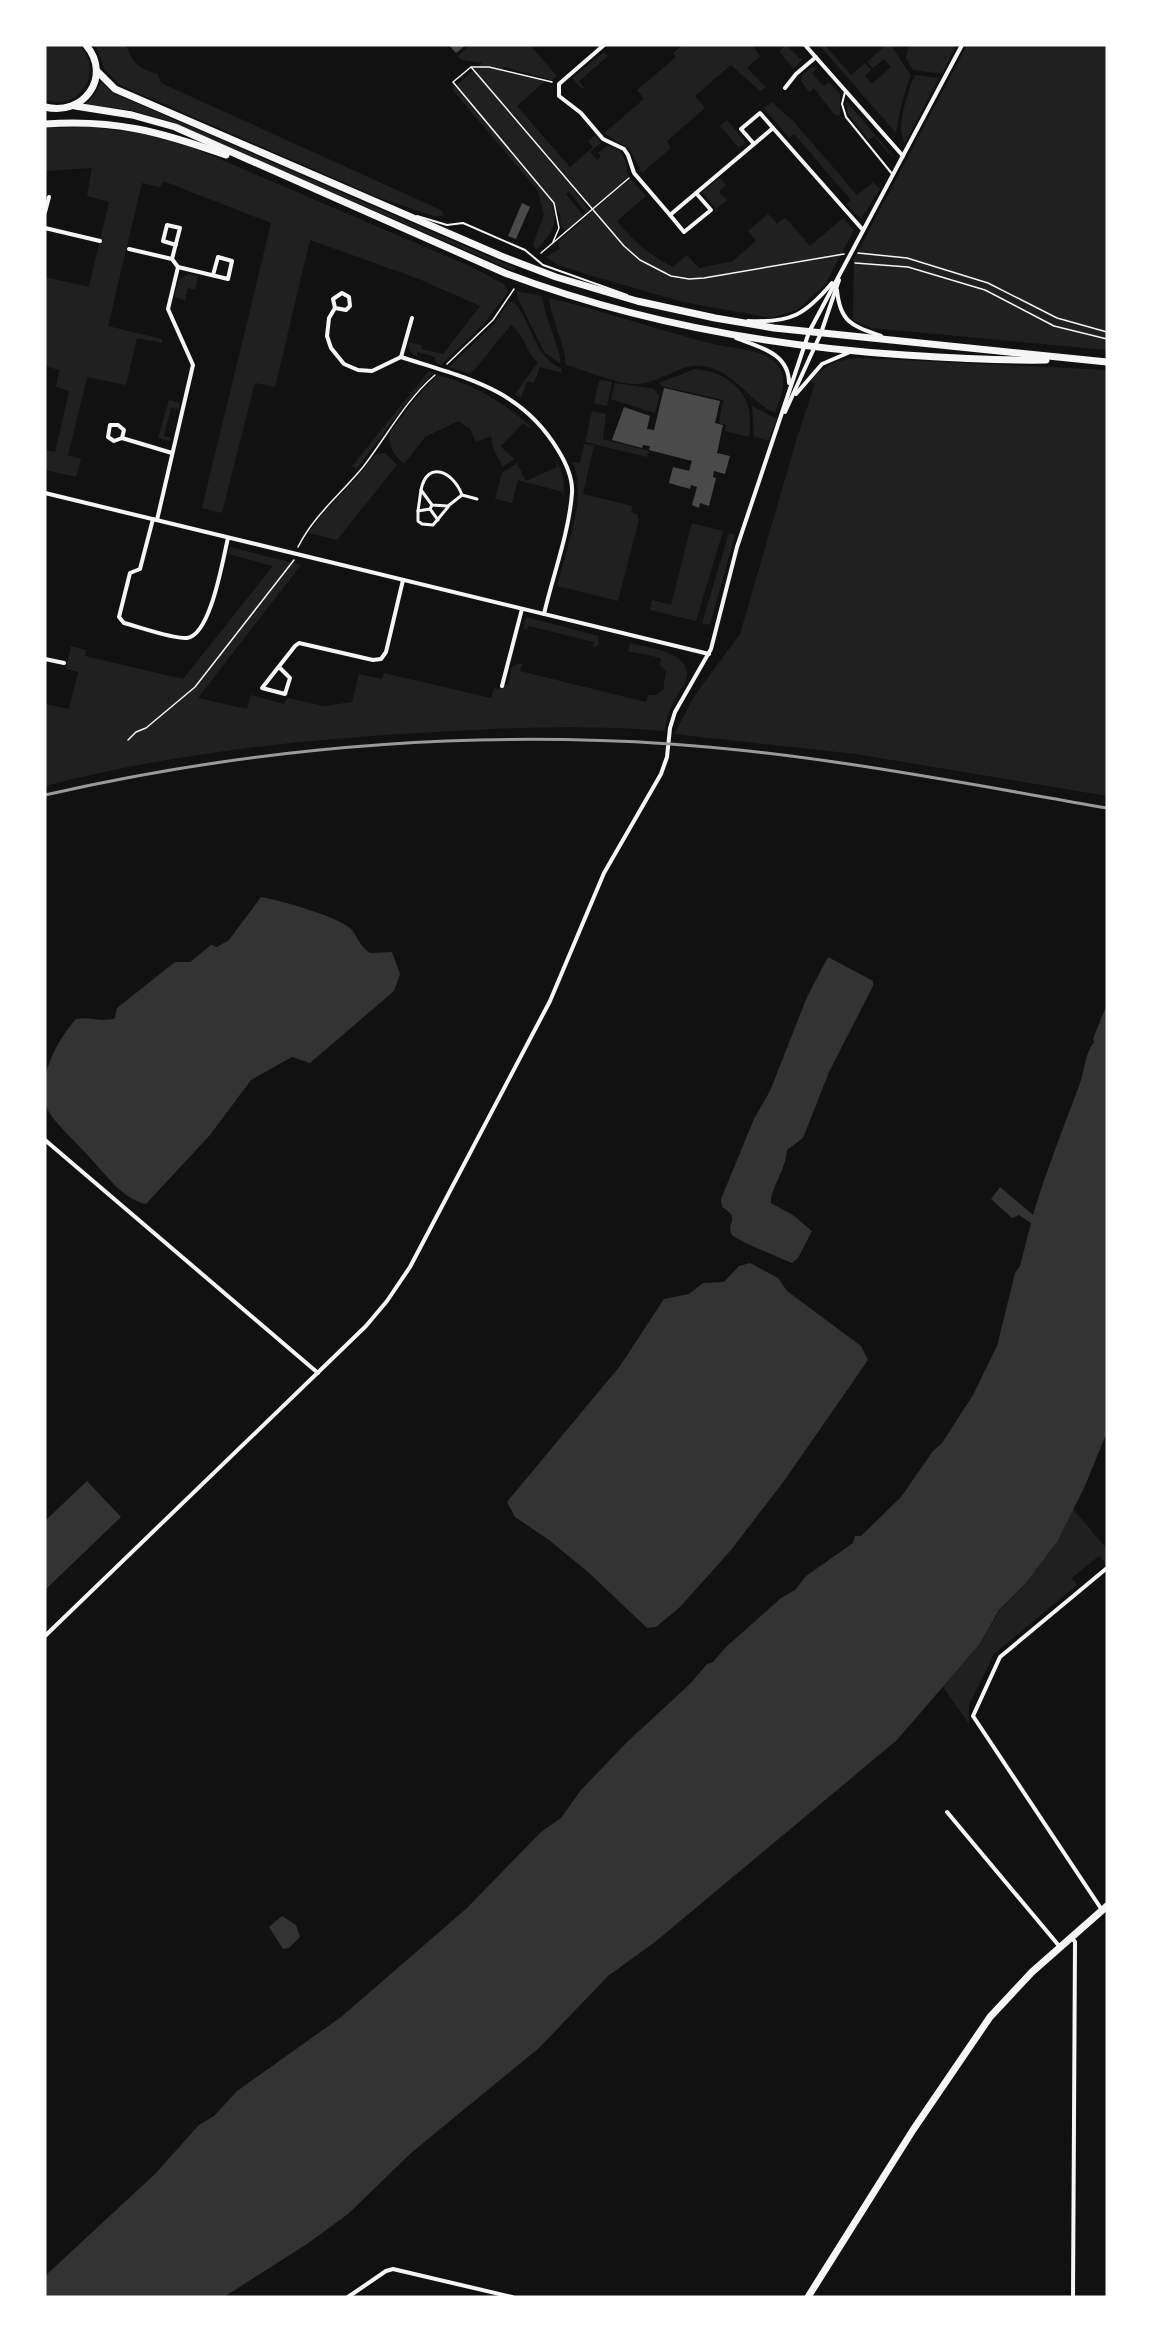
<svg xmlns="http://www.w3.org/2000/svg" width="1152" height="2342" viewBox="0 0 1152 2342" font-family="Helvetica,sans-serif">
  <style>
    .green { fill: #202020 }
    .water { fill: #333 }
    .building { fill: #4a4a4a }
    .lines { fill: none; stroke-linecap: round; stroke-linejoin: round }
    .path { stroke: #f5f5f5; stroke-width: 1.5 }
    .service { stroke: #f5f5f5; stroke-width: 2 }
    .pedestrian { stroke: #f5f5f5; stroke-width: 3 }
    .minor { stroke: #f5f5f5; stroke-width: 4 }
    .primary { stroke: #f5f5f5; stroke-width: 7 }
    .rail { stroke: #9a9a9a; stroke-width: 3 }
  </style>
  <rect width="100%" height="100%" fill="#111"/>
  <!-- green -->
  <g class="green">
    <path d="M45,45H79C105,71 80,112 45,100Z"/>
    <path d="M96,45H126C133,64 139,69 158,74L161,83L441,210L444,215L436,217L375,196L120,85L104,69Z"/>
    <path d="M470,45H530L557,76L552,80L504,67L501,71L545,81L517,106L570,167L593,147L588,141L595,135L601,143L590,152L597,160L601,156L598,153L607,146C626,148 625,163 629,176L592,209L574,187L572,188L589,210L586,213L569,192L566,194L583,215L566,231L561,227L560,215L554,205L552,207C560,226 548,236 536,250L533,244L544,215L538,191L452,89L482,63L461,60L458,56Z"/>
    <path d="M683,45H752L760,56L747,68L766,87L760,91L731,65L695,96L705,108L667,141L671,148L642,173L629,149L604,133L644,99L637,90L676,57L673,53Z"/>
    <path d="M786,45L800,59L806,55L794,69L779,51Z"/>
    <path d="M819,45H825L851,75L865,63L871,70L865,76L872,84L891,67L884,59L873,68L867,62L886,45H891L911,76C903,94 899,114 896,133Z"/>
    <path d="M909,45H956L942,74L913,70L906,58Z"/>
    <path d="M967,45H1107V350L872,328L853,320L854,259Z"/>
    <path d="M604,52L608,56L579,81L584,88L582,89L572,78Z"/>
    <path d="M812,67L817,68L812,73L823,86L829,82L840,94V114L838,116L833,113L814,88L809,92L801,81L802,75Z"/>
    <path d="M915,75L939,78L905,143C895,127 908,91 915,75Z"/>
    <path d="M101,82L113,93L515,268L514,271L166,120L130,110L86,104L95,94Z"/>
    <path d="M846,101L893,156L892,157L874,136L869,140L848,114Z"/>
    <path d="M772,102L794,122L857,195L873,182L880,189L861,219L846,204L851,200L794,134L789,138L764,108Z"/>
    <path d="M727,120L746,143L739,148L720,126Z"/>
    <path d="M91,127L145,134L196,149L474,268L504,284L508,292L483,325L441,365L436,363L435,357L417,352V357C411,353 408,349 409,342L422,345L421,349L443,354L480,306L419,279L310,240L275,387L255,383L222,513L202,508L271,223L163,181L160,187L142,183L108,326L162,339V343L137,338L126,385L87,377L68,455L81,459L76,477L45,470V450L55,452L69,391L56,387L59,370L45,366V277L89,287L109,202L87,196L92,168L45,171V128Z"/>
    <path d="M630,178L646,196L617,221C634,242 649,255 673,267L687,255L699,268L733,261L756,241L748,231L768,214L777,224L785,217L810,246L843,218L854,230L825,285L797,310L771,318L683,302L589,275L558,265L546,257L560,249L558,242Z"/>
    <path d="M720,178L726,185L719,192L727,200L716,209L702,192Z"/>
    <path d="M188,274L198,276L195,290L188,288L185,300L174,297L179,279Z"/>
    <path d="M517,291L542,296C545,320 558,340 561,364L544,352L518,299Z"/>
    <path d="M549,298C603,311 656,329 709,343C729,349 759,347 775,362C790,376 781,397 775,413C749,401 736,374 708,367C682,360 662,383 637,384C617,385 586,370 566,365C564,340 552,322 549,298Z"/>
    <path d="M509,301C528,304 531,357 561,368L562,373L540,367L534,383L527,381L521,398L515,394L538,362C526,354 527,338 511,325L471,374L449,367L495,323Z"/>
    <path d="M860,358L1107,370V796L856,754L674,734L695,695L740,634L797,438L815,384L811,382C823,364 840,359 860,358Z"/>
    <path d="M695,369C723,371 749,388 750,418C750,424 751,431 748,437L725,431L726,425L719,423L723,400L662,386L659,383Z"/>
    <path d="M429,371L433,373L404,406L357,469L352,466Z"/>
    <path d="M437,375C473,384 503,402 530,426L529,428L523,423L501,446L514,459L503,467L493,448L491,436L476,442L470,429L458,421L425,437L404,464C394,456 389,447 389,434L414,400Z"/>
    <path d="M602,380L612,382L607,406L594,403L599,381Z"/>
    <path d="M615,383L654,389L659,396L655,413L611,399Z"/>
    <path d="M169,400L180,403L178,409L171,408L164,436L171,438L170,441L158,438Z"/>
    <path d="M752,406L777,419L768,441L754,436Z"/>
    <path d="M592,411L606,414L603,439L649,451L647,457L585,442Z"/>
    <path d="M584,444L594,445L583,494L633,506L631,512L637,514L639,520L618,601L557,586C565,552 589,494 572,462L580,463Z"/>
    <path d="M385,453L397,465L337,540L309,533C326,504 356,484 374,455Z"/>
    <path d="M555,459C563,472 566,485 563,500V492L518,480L512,503L495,499L502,473L517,463L526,481L557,467Z"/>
    <path d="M692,523L723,531L696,621L650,610L652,600L671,605Z"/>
    <path d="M729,533L735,535L710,625L702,623Z"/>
    <path d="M230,547L301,565L198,698L247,709L251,695L284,704L288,698L324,706L352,702L359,674L382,679L384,673L491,698L494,688L499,689L500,683L508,685L512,667L518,664H522L520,671L646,702L648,695H656L663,690L666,671L660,665L661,658L628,651L630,643C649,648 700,653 684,684C674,702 667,709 665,731C582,724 501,728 419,733C294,740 167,754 45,786V704L69,709L78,672L66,669L71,646L86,650L85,656L183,679L273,566L228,554Z"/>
    <path d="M526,617L599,636L598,646L593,647L594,642L529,626L527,630L523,629Z"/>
    <path d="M1073,1509L1107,1549V1561L1105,1563L1099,1556L1072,1578L1077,1585L994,1654L969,1705V1724L943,1687L979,1645L1000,1610L1026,1583L1057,1542Z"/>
  </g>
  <!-- water -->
  <g class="water">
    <path d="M261,897C280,900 335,916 350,928C357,934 358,945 370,953L392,952L400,974L394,991L310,1063L292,1057L251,1080L210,1135L146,1204C124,1200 107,1176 93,1161C83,1149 51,1120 47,1108C36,1079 57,1040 76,1019C90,1016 102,1023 115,1018L117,1008L175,962H190L211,945L217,947L229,940Z"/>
    <path d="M828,957L873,981V986L829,1072L803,1138L787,1150C786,1170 770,1189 771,1203L793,1215L812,1231L798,1258L792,1263C783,1259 736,1240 732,1235C725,1223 742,1219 722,1207L721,1199L754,1119L770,1091L807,997Z"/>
    <path d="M1107,1004V1432L1085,1486L1057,1542L1026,1583L999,1610L979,1645L897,1740L655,1942L608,1976L539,2048L411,2153L348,2214L307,2244L224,2297H45V2276L155,2174L199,2125L214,2116L237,2091L341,2017L467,1908L541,1832L561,1818L581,1790L627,1742L690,1684L707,1664L713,1662L726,1647L781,1598L795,1590L806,1576L853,1543L855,1536H861L901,1497L933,1451L942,1443L973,1395L997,1346L1015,1273L1020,1266L1031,1223L1019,1215L1012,1218L991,1199L1000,1187L1033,1215C1046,1171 1063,1129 1079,1086C1085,1071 1084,1055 1094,1042L1093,1039Z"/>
    <path d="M750,1263L778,1278L787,1291L861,1346L868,1360L784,1481L731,1550L680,1607L656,1627L647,1628L588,1572L549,1540L515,1517L507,1502L620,1366L664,1299L689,1294L703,1283L724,1282L739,1266Z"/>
    <path d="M87,1481L121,1517L45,1590V1521Z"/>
    <path d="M282,1916L296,1925L300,1937L289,1948L283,1949L269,1927Z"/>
  </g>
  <!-- building -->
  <g class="building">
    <path d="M449,45H466L456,53Z"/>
    <path d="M522,203L530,207L516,239L508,236Z"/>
    <path d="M664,388L720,401L715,423L723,425L717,453L730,456L725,474L714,471L713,477L716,478L709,506L700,503L699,508L692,505L697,487L691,485L690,489L669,483L673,467L689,471L692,461L649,450L650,446L643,445L642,448L612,440L624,407L650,416L647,429L654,430Z"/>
  </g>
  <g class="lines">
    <!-- path -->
    <g class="path">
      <path d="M471,67L624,246L640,260L671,276L689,279L704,278L844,254"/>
      <path d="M552,82L489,67H471L453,82L554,203L559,228L553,242"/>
      <path d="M541,253L629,178"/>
      <path d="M858,253L907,258L988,283L1057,318L1107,332"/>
      <path d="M855,263L908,267L985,290L1054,326L1107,339"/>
      <path d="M447,364L493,320L514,289"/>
      <path d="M298,547C314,515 341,494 363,467C387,436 405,401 435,375"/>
      <path d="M128,740L136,732L146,728L195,687L294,560"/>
    </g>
    <!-- service -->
    <g class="service">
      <path d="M845,92L842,104L846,117L893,175"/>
      <path d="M417,216L447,225L463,223L525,250L543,265L627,295"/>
    </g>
    <!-- pedestrian -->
    <g class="pedestrian">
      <path d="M462,495L448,506L432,505L421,490C427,459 454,472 462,495L477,499"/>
      <path d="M432,505L430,509L418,511V521L422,524L433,525L448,507"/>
      <path d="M430,509L438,520"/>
      <path d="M418,511L421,490"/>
    </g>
    <!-- minor -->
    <g class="minor">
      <path d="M604,45L559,84V96L581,113L603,139L624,149L628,155L634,173L670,215L773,128L863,230"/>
      <path d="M805,45L903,156"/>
      <path d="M785,88L796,74L816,57"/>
      <path d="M754,144L741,129L760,113L773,128"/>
      <path d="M45,212L49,197"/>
      <path d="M670,215L684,232L711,210L696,193"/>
      <path d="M45,228L100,241"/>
      <path d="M129,249L172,259L178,267"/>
      <path d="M172,259L180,228L167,225L163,241L176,245"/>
      <path d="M837,290C840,323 853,326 881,336"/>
      <path d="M335,308L346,310L350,306L349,297L342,293L333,299L335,308L329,318L327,336L331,348L344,364L358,370L372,371L401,357L412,318"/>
      <path d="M748,321C791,323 805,315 832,283"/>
      <path d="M736,338C759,347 789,353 789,383"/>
      <path d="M401,357C465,378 521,388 558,450C566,463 573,478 572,493C569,533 553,575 544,614"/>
      <path d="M796,394L822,364L850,352"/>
      <path d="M785,412L821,333L839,280"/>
      <path d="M122,438L124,430L118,425H110L108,437L114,441L122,438L172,453"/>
      <path d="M45,493L709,654"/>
      <path d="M153,519L140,569L130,573L119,617L124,623C140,627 172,639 187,638C211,635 223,558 228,538"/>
      <path d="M157,520L193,365L168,309L178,267L228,279L232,261L218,257L213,275"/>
      <path d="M45,659L64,663"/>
      <path d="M279,667L290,678L285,694L262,688L295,646L299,643L373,660L381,659L386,652L403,580"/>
      <path d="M502,686L522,609"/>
      <path d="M45,1140L318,1373"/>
      <path d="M45,1636L366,1326L387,1301L410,1267L550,1001L604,873L661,774L667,757L670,728L675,712L711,649L737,547L809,332L962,45"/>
      <path d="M947,1812L1060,1947"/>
      <path d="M1102,1910L973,1716L1000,1657L1107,1568"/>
      <path d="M1072,1938L1075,1942L1073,2297"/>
      <path d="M348,2297L386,2271L393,2269L512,2297"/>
    </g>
    <!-- primary -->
    <g class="primary">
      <path d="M97,71L115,89L501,256L556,277L637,301L715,318L774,328L1107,362"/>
      <path d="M75,106L132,115L175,127L505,273C634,322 768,346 905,355C952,358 999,361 1046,360"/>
      <path d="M45,107C83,117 113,77 86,45"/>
      <path d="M45,124C115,119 161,132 226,155"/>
      <path d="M808,2297L913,2130L990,2017L1032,1972L1107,1906"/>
    </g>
    <!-- rail -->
    <path class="rail" d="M45,795C251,748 460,730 670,744C817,754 962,783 1107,808"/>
  </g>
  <!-- border -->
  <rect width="1152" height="2342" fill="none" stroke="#ffffff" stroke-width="93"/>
</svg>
